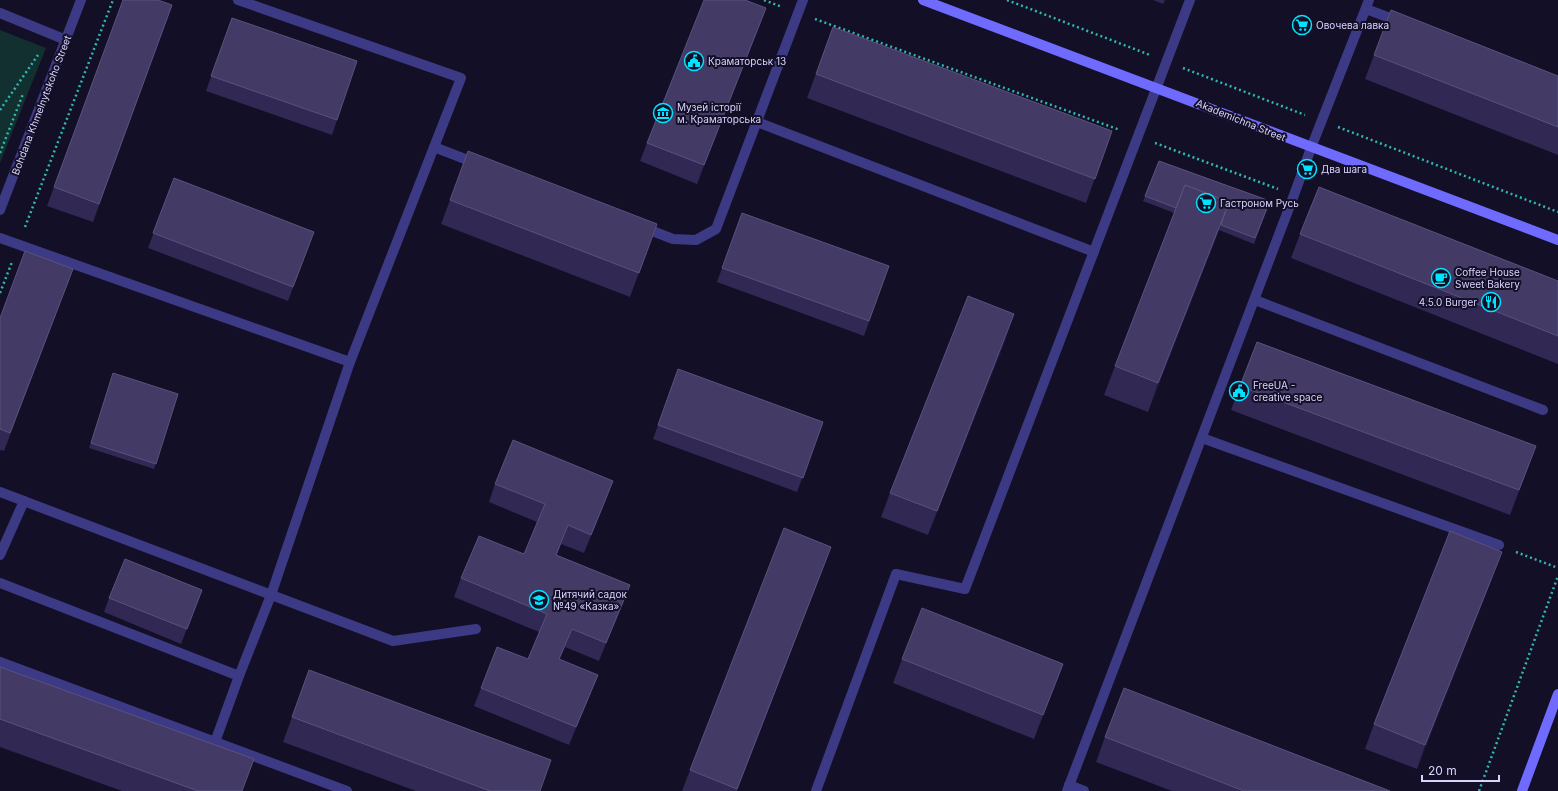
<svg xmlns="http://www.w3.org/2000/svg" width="1558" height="791" viewBox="0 0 1558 791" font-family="Inter,sans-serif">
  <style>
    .green { fill: #12302f }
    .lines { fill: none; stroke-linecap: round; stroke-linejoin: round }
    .path { stroke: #2fb8b0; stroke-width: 2.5; stroke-dasharray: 2 3; stroke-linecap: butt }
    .lane { stroke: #3d3a85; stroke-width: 10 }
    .street { stroke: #3d3a85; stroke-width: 10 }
    .secondary { stroke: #6f6bff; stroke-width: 10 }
    .wall { fill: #312854 }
    .shaded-wall { fill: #1d163a }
    .building { fill: #433a66; stroke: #5a527e }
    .labels { text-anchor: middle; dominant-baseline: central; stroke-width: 4; stroke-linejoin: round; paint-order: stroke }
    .poi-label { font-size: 10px; fill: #d9d4ff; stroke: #130f26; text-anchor: start }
    .street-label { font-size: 10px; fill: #d9d4ff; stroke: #130f26 }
  </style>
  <rect width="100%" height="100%" fill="#130f26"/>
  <!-- green -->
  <path class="green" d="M0,30L46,48L0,163Z"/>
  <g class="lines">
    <!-- path -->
    <g class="path">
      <path d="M764,0L782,7"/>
      <path d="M1007,0L1150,55"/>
      <path d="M815,19L1120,130"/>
      <path d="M1183,68L1305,115"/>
      <path d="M0,110L38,55"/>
      <path d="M1338,127L1558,212"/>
      <path d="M1155,143L1278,189"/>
      <path d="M0,153L23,94"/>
      <path d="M25,227L113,0"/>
      <path d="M0,293L12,262"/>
      <path d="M1516,552L1558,568"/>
      <path d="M1479,791L1558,576"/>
    </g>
    <!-- lane -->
    <g class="lane">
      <path d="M238,0L461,78L350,362L271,595L239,676"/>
      <path d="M1366,9L1401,22"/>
      <path d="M0,13L66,40"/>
      <path d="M757,122L1094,252"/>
      <path d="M434,147L478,164"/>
      <path d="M642,227L673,239L696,240L716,229L803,0"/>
      <path d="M0,238L350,362"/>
      <path d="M1255,300L1543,410"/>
      <path d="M1202,438L1499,545"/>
      <path d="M0,492L393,641L476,629"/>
      <path d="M0,555L24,501"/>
      <path d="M0,583L239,676L215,742"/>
      <path d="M0,662L347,791"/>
      <path d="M1069,785L1084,791"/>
      <path d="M816,791L896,574L965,589L1190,0"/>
      <path d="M1067,791L1294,195L1311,148L1369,0"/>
    </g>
    <!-- street -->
    <path class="street" d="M0,210L81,0"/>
    <!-- secondary -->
    <g class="secondary">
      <path d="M923,0C1135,79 1346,161 1558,240"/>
      <path d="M1522,791L1558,694"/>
    </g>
  </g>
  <!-- wall -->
  <g class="wall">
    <path d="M123,0L172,5L93,222L47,206Z"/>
    <path d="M1153,0H1165L1163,4Z"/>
    <path d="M766,8L759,27L697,184L640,161L647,143Z"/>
    <path d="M232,18L337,120L332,135L206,91Z"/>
    <path d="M833,27L1112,131L1086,203L807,98Z"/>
    <path d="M1374,55L1558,76V155L1365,79Z"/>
    <path d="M1159,161L1270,201L1254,244L1219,230L1148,412L1104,395L1115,366L1174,213L1143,201Z"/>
    <path d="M174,178L314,232L288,301L148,248Z"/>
    <path d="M450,200L657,224L630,297L441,224Z"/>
    <path d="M742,213L889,266L864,336L717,282Z"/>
    <path d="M1300,234L1558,281V364L1291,258Z"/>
    <path d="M73,269L4,451L0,450V318Z"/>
    <path d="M1006,339L928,535L881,517L890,493Z"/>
    <path d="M678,369L823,422L797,492L653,439Z"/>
    <path d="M111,378L178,394L154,469L89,448Z"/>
    <path d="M1240,386L1536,446L1510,515L1231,410Z"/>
    <path d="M495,484L606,500L584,553L561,544L557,555L630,585L623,603L599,661L565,647L560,659L591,693L569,745L474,706L481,688L528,659L539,632L454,597L461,578L524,554L537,522L489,502Z"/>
    <path d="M822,571L737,791H682L690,770Z"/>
    <path d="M1493,576L1417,769L1365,749L1374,724Z"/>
    <path d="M202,590L181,644L104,612L109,598Z"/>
    <path d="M902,659L1063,664L1034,739L893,683Z"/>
    <path d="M0,667L242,791H122L0,747Z"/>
    <path d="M309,670L540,791H416L283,742Z"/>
    <path d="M1105,737L1390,791H1172L1096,762Z"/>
  </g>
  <!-- shaded-wall -->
  <g class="shaded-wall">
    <path d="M766,8L759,27L697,184L704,165Z"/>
    <path d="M1229,202L1218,231L1148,412L1158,383Z"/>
    <path d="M657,224L649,248L630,297L639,273Z"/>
    <path d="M1014,314L1006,339L928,535L937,511Z"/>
    <path d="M613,481L606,500L584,553L591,535Z"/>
    <path d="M568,525L561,544L549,573L556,555Z"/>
    <path d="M831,547L822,571L736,791Z"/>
    <path d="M1502,552L1493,576L1417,769L1425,745Z"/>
    <path d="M630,585L623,603L599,661L606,643Z"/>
    <path d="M572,629L565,647L553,677L559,659Z"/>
    <path d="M1063,664L1054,688L1034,739L1043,715Z"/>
    <path d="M598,675L591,693L569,745L576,727Z"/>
  </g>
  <!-- building -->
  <g class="building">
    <path d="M123,0H158L172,5L99,204L54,187Z"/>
    <path d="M704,0H745L766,8L704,165L647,143Z"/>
    <path d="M1391,10L1558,76V127L1374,55Z"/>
    <path d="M232,18L357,61L337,120L211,76Z"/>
    <path d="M833,27L1112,131L1095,179L816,74Z"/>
    <path d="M468,151L657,224L639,273L450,200Z"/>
    <path d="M1159,161L1270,201L1255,238L1221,225L1229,202L1185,185L1176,208L1145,196Z"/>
    <path d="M174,178L314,232L293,287L153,233Z"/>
    <path d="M1185,185L1229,202L1158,383L1115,366Z"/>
    <path d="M1319,187L1558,281V336L1300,234Z"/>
    <path d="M742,213L889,266L869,321L722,268Z"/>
    <path d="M25,251L73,269L10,433L0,429V318Z"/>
    <path d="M968,296L1014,314L937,511L890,493Z"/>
    <path d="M1257,342L1536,446L1519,490L1240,386Z"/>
    <path d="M678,369L823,422L803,478L658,425Z"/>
    <path d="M113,373L178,394L156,464L91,443Z"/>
    <path d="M513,440L613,481L591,535L568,525L556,555L630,585L606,643L572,629L559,659L598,675L576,727L481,688L497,647L528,659L547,614L461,578L479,536L524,554L545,504L495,484Z"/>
    <path d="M784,528L831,547L737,789L690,770Z"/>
    <path d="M1450,531L1502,552L1425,745L1374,724Z"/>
    <path d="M125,559L202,590L187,629L109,598Z"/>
    <path d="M922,608L1063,664L1043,715L902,659Z"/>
    <path d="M0,667L254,759L242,791H198L0,719Z"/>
    <path d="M309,670L551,760L540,791H490L292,717Z"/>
    <path d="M1124,688L1390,791H1244L1105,737Z"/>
  </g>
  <!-- icons -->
  <defs>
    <symbol id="supermarket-ring" viewBox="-11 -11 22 22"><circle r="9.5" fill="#130f26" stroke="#00e5ff" stroke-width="1.5"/><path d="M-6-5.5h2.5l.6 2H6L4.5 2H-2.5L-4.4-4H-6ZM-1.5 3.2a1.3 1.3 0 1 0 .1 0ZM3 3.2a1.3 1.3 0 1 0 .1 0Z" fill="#00e5ff"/></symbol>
    <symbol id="civic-ring" viewBox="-11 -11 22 22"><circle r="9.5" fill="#130f26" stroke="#00e5ff" stroke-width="1.5"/><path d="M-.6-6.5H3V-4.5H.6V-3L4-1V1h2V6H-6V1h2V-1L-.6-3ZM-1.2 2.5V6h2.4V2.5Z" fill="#00e5ff"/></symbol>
    <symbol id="museum-ring" viewBox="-11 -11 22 22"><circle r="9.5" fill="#130f26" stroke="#00e5ff" stroke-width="1.5"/><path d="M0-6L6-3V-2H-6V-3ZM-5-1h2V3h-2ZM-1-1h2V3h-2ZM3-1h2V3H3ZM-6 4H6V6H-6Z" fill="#00e5ff"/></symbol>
    <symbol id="cafe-ring" viewBox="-11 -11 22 22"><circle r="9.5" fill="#130f26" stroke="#00e5ff" stroke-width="1.5"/><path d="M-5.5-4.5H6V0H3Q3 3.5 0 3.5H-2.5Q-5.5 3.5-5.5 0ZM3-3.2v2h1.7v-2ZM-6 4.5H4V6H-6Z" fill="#00e5ff"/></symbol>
    <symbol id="restaurant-ring" viewBox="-11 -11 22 22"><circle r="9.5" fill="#130f26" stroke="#00e5ff" stroke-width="1.5"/><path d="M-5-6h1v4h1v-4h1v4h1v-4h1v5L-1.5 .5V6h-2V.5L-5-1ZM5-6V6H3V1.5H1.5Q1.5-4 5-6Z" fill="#00e5ff"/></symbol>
    <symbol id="school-ring" viewBox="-11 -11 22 22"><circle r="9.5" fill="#130f26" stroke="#00e5ff" stroke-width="1.5"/><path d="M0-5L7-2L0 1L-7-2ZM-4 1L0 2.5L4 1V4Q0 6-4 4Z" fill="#00e5ff"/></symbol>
  </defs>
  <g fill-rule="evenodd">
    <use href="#supermarket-ring" x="1291" y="14" width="22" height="22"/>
    <use href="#civic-ring" x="683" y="50" width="22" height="22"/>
    <use href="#museum-ring" x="652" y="102" width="22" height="22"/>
    <use href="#supermarket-ring" x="1296" y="158" width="22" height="22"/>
    <use href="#supermarket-ring" x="1195" y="192" width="22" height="22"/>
    <use href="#cafe-ring" x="1430" y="267" width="22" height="22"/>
    <use href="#restaurant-ring" x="1480" y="291" width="22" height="22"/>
    <use href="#civic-ring" x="1228" y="380" width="22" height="22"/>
    <use href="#school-ring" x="528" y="589" width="22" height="22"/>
  </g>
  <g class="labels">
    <!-- poi labels -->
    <g class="poi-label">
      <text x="1316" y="25">Овочева лавка</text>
      <text x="708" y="61">Краматорськ 13</text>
      <text x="677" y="107">Музей історії<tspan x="677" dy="12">м. Краматорська</tspan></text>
      <text x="1321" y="169">Два шага</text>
      <text x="1220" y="203">Гастроном Русь</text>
      <text x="1455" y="272">Coffee House<tspan x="1455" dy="12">Sweet Bakery</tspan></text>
      <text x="1477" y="302" text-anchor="end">4.5.0 Burger</text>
      <text x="1253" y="385">FreeUA -<tspan x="1253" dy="12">creative space</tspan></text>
      <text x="553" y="594">Дитячий садок<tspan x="553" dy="12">№49 «Казка»</tspan></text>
    </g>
    <!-- street labels -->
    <g class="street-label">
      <text transform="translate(41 105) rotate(-69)">Bohdana Khmelnytskoho Street</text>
      <text transform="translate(1241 120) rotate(22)">Akademichna Street</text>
    </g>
  </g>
  <!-- scale -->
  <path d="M1422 775v6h77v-6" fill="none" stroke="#d9d4ff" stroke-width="2"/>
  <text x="1428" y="775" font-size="12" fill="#d9d4ff" stroke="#130f26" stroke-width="3" paint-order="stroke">20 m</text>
</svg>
